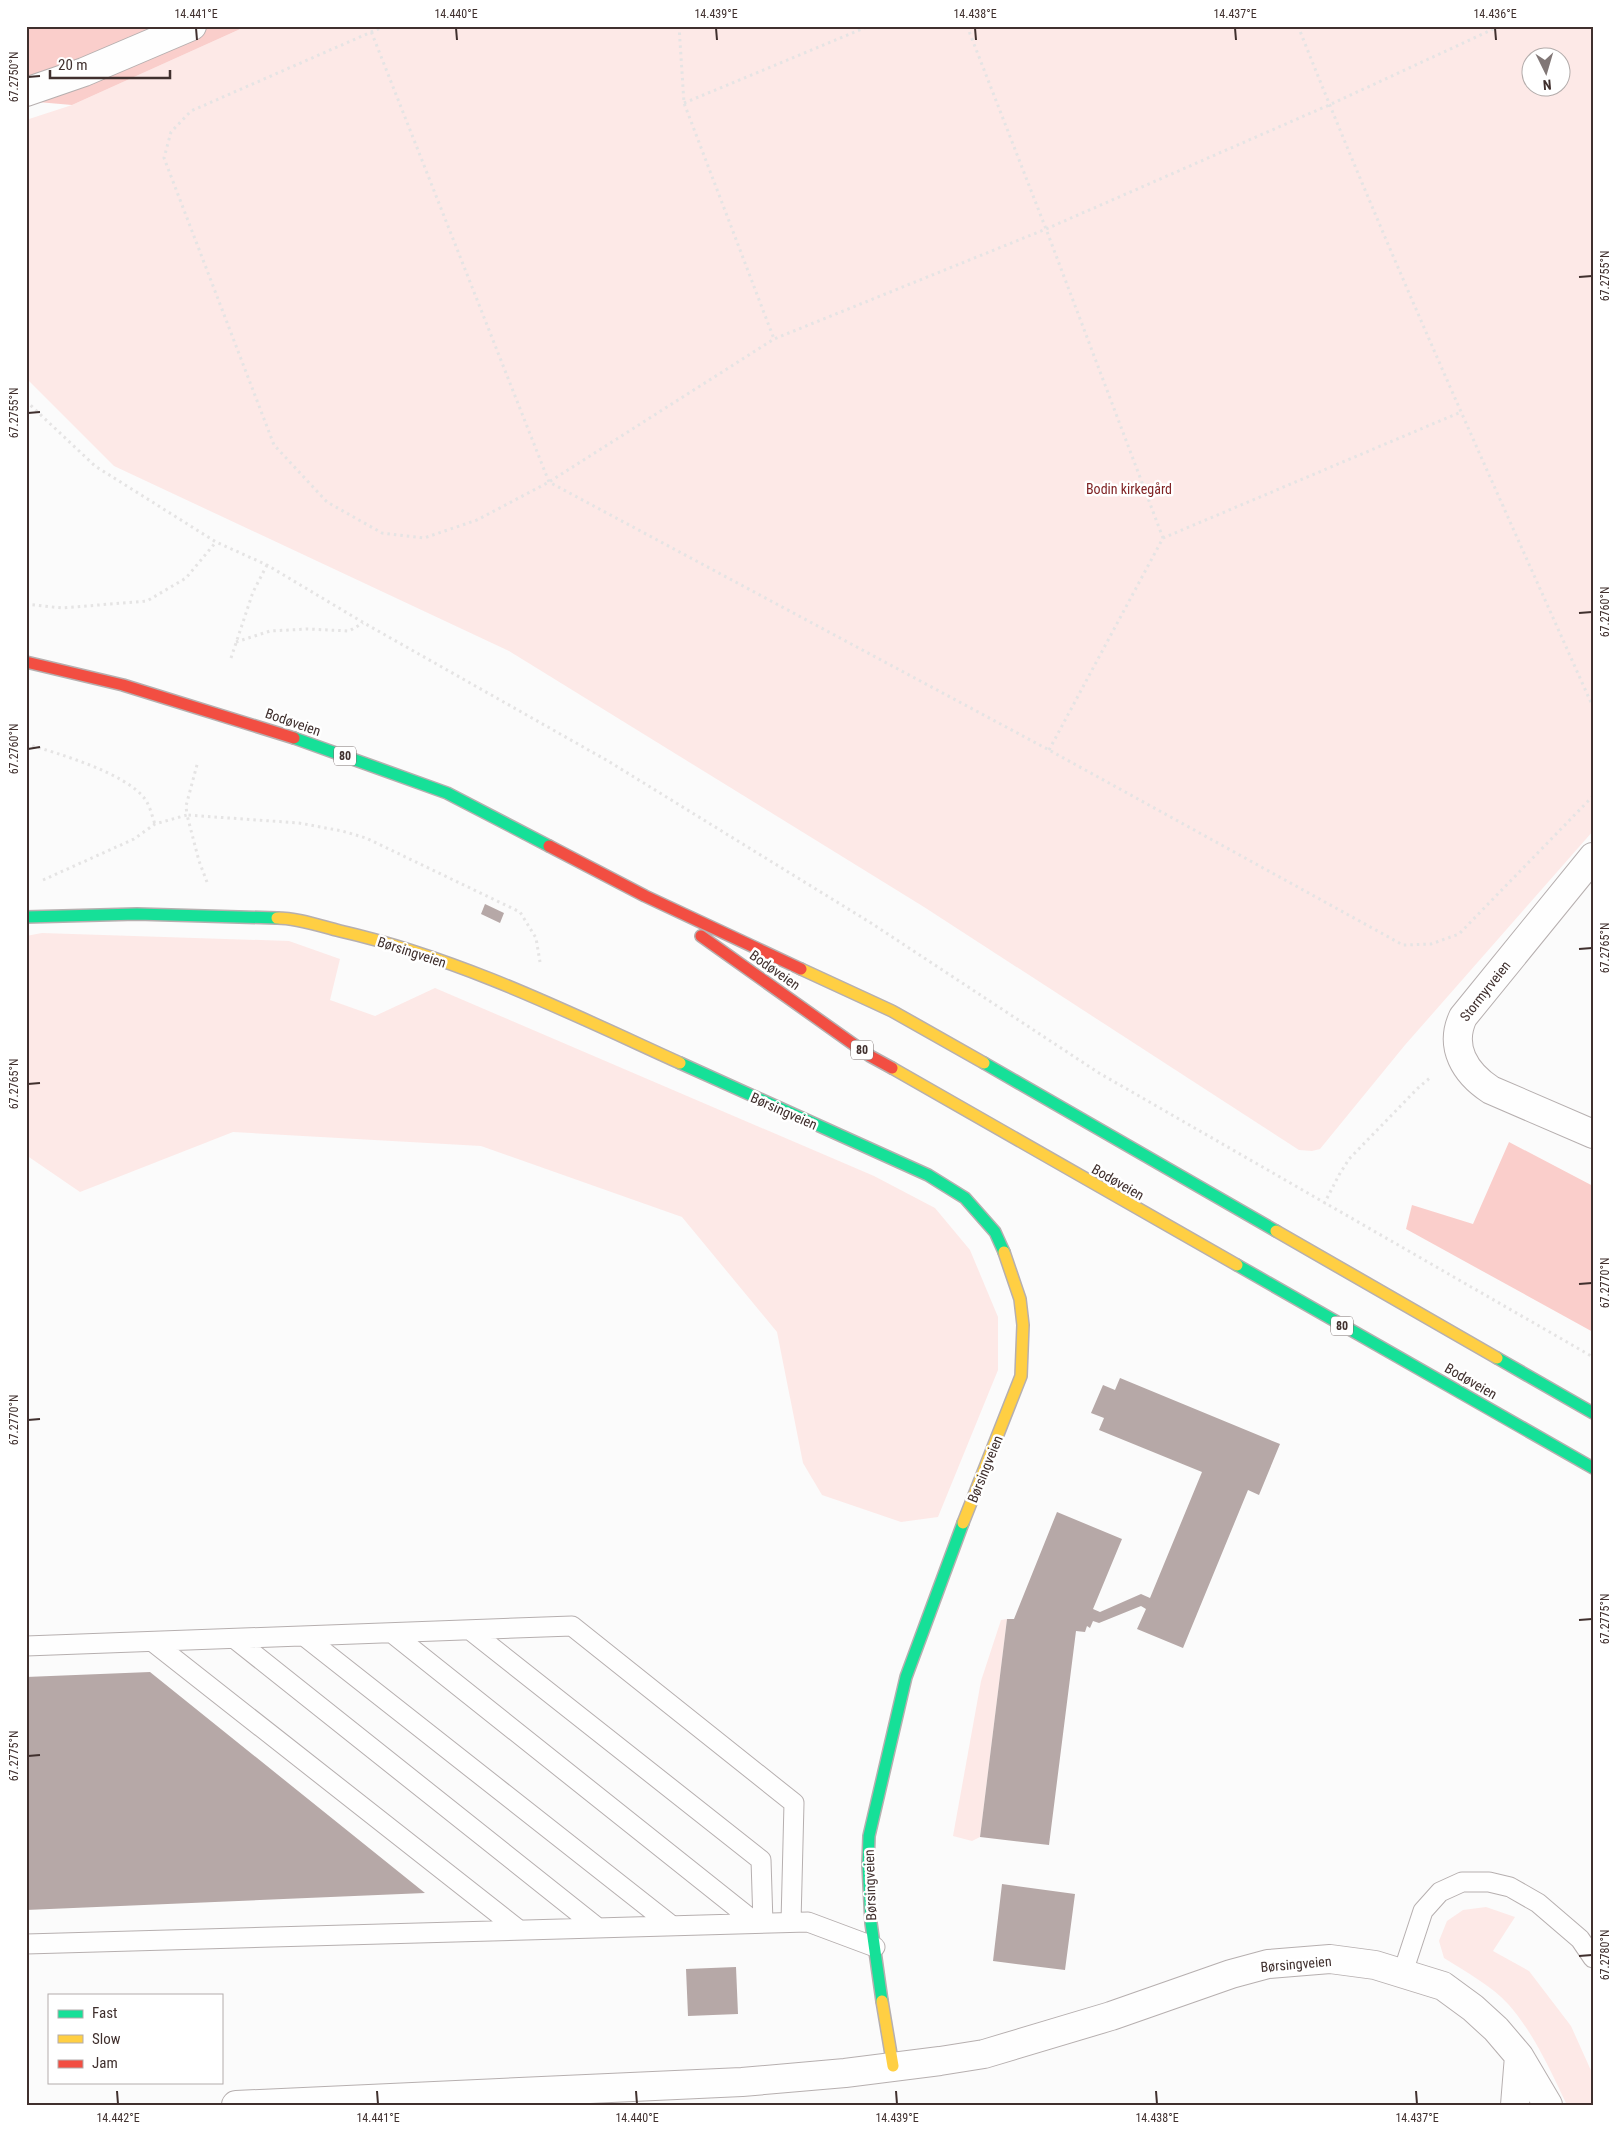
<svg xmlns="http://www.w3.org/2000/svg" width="1619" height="2131" font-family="'Roboto Condensed',sans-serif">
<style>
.green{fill:#fde9e7;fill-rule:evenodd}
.forest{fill:#facecb}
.building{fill:#b6a8a7}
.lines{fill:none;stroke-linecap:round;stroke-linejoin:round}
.lane-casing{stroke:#b6afaf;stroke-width:21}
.street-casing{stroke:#b6afaf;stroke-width:30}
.fast-casing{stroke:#b6afaf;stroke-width:14}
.slow-casing{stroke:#b6afaf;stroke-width:14}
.jam-casing{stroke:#b6afaf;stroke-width:14}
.path{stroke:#e5e4e4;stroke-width:3;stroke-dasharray:2.5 4;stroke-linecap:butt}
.lane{stroke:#fefefe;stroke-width:19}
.street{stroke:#fefefe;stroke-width:28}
.fast{stroke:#16e098;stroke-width:11}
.slow{stroke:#ffcf43;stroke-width:11}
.jam{stroke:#f24e42;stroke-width:11}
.ticks{fill:none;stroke:#40302e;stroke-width:2}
.labels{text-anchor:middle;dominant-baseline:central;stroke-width:5;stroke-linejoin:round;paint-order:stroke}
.shield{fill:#fff;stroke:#796e6d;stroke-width:1}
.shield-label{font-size:12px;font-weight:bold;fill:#40302e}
.park-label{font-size:14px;fill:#7f2324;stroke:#fff}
.street-label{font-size:14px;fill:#40302e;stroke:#fff}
.neatline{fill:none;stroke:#40302e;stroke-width:2}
.ticks-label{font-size:12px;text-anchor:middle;fill:#40302e}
</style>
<rect width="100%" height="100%" fill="#fbfbfb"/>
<path class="green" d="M247,26H1593V831L1405,1045L1320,1149L1312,1151L1299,1150L924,907L509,651L114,466L26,378V120L72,105ZM1532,58H1562V88H1532Z
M42,933L289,941L340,959L330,1000L375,1016L435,988L874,1176L935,1208L970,1250L998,1317V1370L938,1517L901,1522L822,1495L803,1463L777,1332L682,1217L481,1146L233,1132L80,1192L26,1155V936Z
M1007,1619L980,1837L972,1841L953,1836L981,1681L1001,1620Z
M1486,1907L1515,1917L1493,1951L1529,1971L1571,2026L1593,2075V2105H1567C1550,2070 1535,2035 1509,2005C1492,1986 1466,1972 1444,1958L1439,1941L1447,1921L1463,1910Z"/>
<path class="forest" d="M26,26H247L72,105L26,101Z
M1509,1142L1593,1186V1332L1406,1229L1412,1205L1473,1224Z"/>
<path class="building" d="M485,904L504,913L500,923L481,914Z
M1120,1378L1280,1444L1259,1495L1248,1490L1183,1648L1137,1629L1146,1609L1141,1606L1099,1623L1093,1621L1090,1628L1087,1626L1085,1632L1076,1631L1049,1845L980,1837L1007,1619H1014L1057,1512L1122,1539L1093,1609L1100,1612L1141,1594L1150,1598L1202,1472L1099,1430L1104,1418L1091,1413L1103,1385L1115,1390Z
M150,1672L425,1893L26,1910V1677Z
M1002,1884L1075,1894L1065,1970L993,1961Z
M736,1967L738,2014L688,2016L686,1969Z"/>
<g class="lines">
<defs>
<path id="lane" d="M470,1630L761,1860L763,1923
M392,1633L756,1923
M304,1636L671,1925
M235,1639L598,1928
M153,1642L519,1930
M26,1646L572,1626L794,1803L791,1922
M26,1944L808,1922L875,1947
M1403,1972L1423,1911L1440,1892L1462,1882H1489L1510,1887L1538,1903L1580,1939L1593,1958"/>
<path id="street" d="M26,92L84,72L192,26
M1593,857L1463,1017C1449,1047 1465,1073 1491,1090L1593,1134
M236,2105L742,2082L845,2073L940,2061L984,2054L1111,2016L1231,1974L1268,1964L1330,1959L1375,1965L1443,1986L1473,2008L1496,2029L1519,2056L1548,2105
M1515,2105L1519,2056"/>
<path id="fast" d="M294,738L447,793L549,846
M26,917L137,914L277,918
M680,1063L928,1175L965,1198L995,1232L1004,1252
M984,1063L1276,1231
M1237,1265L1593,1468
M1497,1358L1593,1413
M882,2001L871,1923L868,1865L869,1836L906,1677L963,1523"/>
<path id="slow" d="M277,918C298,918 320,926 340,931C459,958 570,1013 680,1063
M801,969L892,1011L984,1063
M892,1068L1237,1265
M1276,1231L1497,1358
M963,1523L1021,1376L1023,1325L1020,1299L1004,1252
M882,2001L893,2066"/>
<path id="jam" d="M26,662L123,685L294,738
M549,846L645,896L801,969
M701,936L870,1056L892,1068"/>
</defs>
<use href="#lane" class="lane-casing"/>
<use href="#street" class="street-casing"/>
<use href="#fast" class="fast-casing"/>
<use href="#slow" class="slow-casing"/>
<use href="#jam" class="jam-casing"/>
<path class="path" d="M369,26L549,482L1049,750L1403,945L1431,944L1459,934L1593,796
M385,26L191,111L171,132L164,158L274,445L327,502L382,533L424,538L477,520L549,482L774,339L1046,229L1329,105L1500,26
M679,26L684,103L774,339
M967,26L1046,229L1163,538
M1298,26C1389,256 1492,481 1593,707
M684,103L869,26
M26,401L95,466L216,542L267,565L364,623L608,761L871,923L1099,1073L1593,1357
M26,604L62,608L147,601L186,578L216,542
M236,642L270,631L308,629L349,631L363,623
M231,658L253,592L267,565
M26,744C57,753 126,773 145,799C150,806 152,816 155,824
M1049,750L1163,538L1461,412
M43,880L134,839L155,824L187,815L186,806L198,761
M207,882L199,861L187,815L299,823L342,831L366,838L520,912L536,938L540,962
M1324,1204L1339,1175L1349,1159L1418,1088L1431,1077"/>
<use href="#lane" class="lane"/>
<use href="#street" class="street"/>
<use href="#fast" class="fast"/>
<use href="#slow" class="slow"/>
<use href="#jam" class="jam"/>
</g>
<path class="ticks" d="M196,28L197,40M456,28L457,40M716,28L717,40M975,28L976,40M1235,28L1236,40M1495,28L1496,40M28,77L40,76M1579,277L1592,276M28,413L40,412M1579,613L1592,612M28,749L40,747M1579,949L1592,948M28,1084L40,1083M1579,1284L1592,1283M28,1420L40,1419M1579,1620L1592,1619M28,1756L40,1755M1579,1956L1592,1955M117,2091L118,2104M377,2091L378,2104M636,2091L637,2104M896,2091L897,2104M1156,2091L1157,2104M1416,2091L1417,2104"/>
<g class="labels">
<g class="shield">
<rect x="334" y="746.5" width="22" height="19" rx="4"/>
<rect x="851" y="1040.5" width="22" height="19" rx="4"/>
<rect x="1331" y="1316.5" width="22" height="19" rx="4"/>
</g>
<g class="shield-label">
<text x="345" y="756">80</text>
<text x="862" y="1050">80</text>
<text x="1342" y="1326">80</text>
</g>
<g class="park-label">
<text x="1129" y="489">Bodin kirkegård</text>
</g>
<g class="street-label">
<text transform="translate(293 722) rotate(19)">Bodøveien</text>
<text transform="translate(412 952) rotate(18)">Børsingveien</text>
<text transform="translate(775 970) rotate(35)">Bodøveien</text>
<text transform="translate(1485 991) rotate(-52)">Stormyrveien</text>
<text transform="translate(784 1111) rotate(24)">Børsingveien</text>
<text transform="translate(1118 1182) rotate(30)">Bodøveien</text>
<text transform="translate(1471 1381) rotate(30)">Bodøveien</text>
<text transform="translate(985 1469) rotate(-68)">Børsingveien</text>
<text transform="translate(870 1885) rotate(-92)">Børsingveien</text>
<text transform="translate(1296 1964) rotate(-5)">Børsingveien</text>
</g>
</g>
<rect width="1619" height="2131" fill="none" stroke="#ffffff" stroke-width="55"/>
<rect x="48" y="1994" width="175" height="90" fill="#ffffff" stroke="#b3acab"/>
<rect x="58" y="2010" width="25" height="8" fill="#16e098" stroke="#b3acab"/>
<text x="92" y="2018" font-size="15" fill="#40302e">Fast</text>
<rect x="58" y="2035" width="25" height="8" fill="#ffcf43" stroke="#b3acab"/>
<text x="92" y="2044" font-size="15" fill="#40302e">Slow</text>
<rect x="58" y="2060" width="25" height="8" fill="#f24e42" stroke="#b3acab"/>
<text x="92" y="2068" font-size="15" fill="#40302e">Jam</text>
<g transform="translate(1546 72) rotate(175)"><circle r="24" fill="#ffffff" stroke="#b3acab"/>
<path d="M0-4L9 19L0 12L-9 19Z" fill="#817776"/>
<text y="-8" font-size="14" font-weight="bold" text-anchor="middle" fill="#40302e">N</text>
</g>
<path d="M50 70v8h120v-8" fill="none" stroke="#40302e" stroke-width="2.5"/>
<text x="58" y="70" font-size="15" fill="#40302e" stroke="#ffffff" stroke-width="4" paint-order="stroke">20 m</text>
<rect x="28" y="28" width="1564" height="2076" class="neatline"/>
<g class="ticks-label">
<text x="196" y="18">14.441°E</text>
<text x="456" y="18">14.440°E</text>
<text x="716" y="18">14.439°E</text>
<text x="975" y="18">14.438°E</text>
<text x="1235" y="18">14.437°E</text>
<text x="1495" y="18">14.436°E</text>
<text transform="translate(14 77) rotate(-90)" y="4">67.2750°N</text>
<text transform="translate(1605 276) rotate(-90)" y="4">67.2755°N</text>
<text transform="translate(14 413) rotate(-90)" y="4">67.2755°N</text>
<text transform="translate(1605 612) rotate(-90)" y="4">67.2760°N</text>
<text transform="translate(14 749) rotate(-90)" y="4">67.2760°N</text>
<text transform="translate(1605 948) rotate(-90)" y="4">67.2765°N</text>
<text transform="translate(14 1084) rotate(-90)" y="4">67.2765°N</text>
<text transform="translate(1605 1283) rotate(-90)" y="4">67.2770°N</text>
<text transform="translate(14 1420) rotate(-90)" y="4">67.2770°N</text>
<text transform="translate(1605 1619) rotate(-90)" y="4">67.2775°N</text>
<text transform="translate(14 1756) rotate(-90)" y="4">67.2775°N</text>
<text transform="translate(1605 1955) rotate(-90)" y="4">67.2780°N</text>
<text x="118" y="2122">14.442°E</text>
<text x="378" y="2122">14.441°E</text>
<text x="637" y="2122">14.440°E</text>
<text x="897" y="2122">14.439°E</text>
<text x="1157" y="2122">14.438°E</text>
<text x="1417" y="2122">14.437°E</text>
</g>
</svg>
